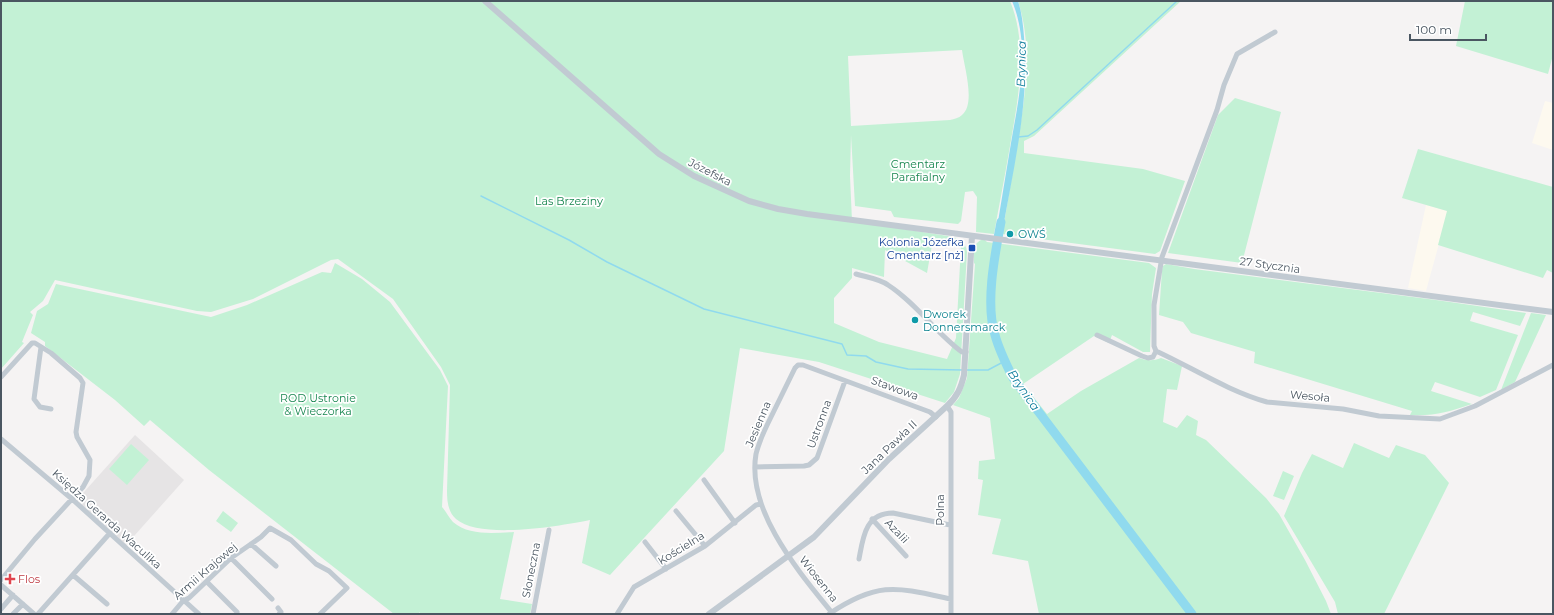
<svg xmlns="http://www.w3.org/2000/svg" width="1554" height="615" font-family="Montserrat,sans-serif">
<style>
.commercial{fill:#fdf9ef}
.education{fill:#e6e4e5}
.green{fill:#c3f1d5;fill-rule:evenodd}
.water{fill:#90daee}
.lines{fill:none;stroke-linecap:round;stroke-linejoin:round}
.stream{stroke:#90daee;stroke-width:1.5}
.river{stroke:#90daee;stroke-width:9}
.minor{stroke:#c1cad2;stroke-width:5}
.tertiary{stroke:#c1cad2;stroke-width:6}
.culture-dot{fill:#0f9aa8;stroke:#fff;stroke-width:1.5}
.transit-dot{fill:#1a4fb4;stroke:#fff;stroke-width:1.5}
.health-dot{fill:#e0444e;stroke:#fff;stroke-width:1.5}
.labels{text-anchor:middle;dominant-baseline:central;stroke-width:3.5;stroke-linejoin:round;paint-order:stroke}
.park-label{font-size:11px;fill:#17864f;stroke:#fff}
.street-label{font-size:11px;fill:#4a5661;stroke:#fff}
.culture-label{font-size:11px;fill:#0d838f;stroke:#fff;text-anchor:start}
.transit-label{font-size:11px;fill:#164399;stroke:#fff;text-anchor:end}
.health-label{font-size:11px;fill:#be3a42;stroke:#fff;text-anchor:start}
.water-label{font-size:12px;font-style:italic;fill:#0c7c9b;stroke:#fff}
</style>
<rect width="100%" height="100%" fill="#f5f3f3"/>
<path class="commercial" d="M1545,101L1553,103V150L1532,143Z
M1426,205L1448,211L1426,291L1408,288Z"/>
<path class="education" d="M135,435L184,480L126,545L76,501Z"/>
<path class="green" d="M1,1H1010C1029,47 1018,99 1010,146C1005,176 999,205 994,234L976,232L977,197L973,191L965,192L961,221L958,224L894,217L891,211L855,206L851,135L850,176L852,221L948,236C958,238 966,241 967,252L960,374L954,392L945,403L819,362L740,348L724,451L610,575L582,563L590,520C560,526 480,540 456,519C448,512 447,501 447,491L450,385L441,367L393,299L338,259L331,260L253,299L211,312L197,311L55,280L43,301L30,312L33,315L22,342L24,343L1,369ZM962,50C964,66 976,104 962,115C959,118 954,119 950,120L851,126L848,56ZM933,239L961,246L956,338L947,359L879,342L834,323V298L852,278V268L884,277L885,250L927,273Z
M1018,1H1181L1034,136L1024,141V153L1143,169L1185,181L1160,251L1155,254L1002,234C1007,207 1011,180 1016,153C1024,103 1034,50 1018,1Z
M1465,1H1553V55L1548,74L1456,46Z
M1235,98L1281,112L1242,263L1168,253L1218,115Z
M1418,149L1553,187V273L1547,270L1543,278L1438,245L1447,211L1402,198Z
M981,240H985L987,242L1149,263L1156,268L1152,294L1150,352H1143L1112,335L1109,343L1094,336L1023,384L1047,414L1081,391L1139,358C1148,361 1153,361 1161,358L1182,366L1177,390L1167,389L1163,422L1177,428L1187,415L1198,421L1196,435L1206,440L1266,498L1279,514L1305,560L1326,601L1331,614H1039L1028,561L992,554L1001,519L978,515L983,480L978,479L979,461L995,459L990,418L953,405L959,398L967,378L975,264L974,263C974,255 972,244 981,240Z
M335,263L362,279L390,302L440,370L448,386L442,507C446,511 449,518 453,522C469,536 494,533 514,532L500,599L532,604L530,614H421L419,612V614H394L209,470L150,420L144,426L115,400L45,346V342L31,333L37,311L48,304L56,284L211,317L247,305L322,272L331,273Z
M1166,264L1194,269L1436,300L1526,313L1520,326L1473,312L1470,321L1518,335L1496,390L1480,397L1435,382L1431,391L1472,404C1448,412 1436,416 1410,415L1412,411L1254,363L1255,352L1191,333L1183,322L1159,315L1162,270L1163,266Z
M1531,313L1546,315L1515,382L1501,390Z
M1354,443L1389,458L1396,445L1425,455L1449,483L1384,614H1338L1335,602L1284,516L1302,473L1312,454L1343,468Z
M131,444L149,460L127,485L109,469Z
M1283,471L1294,476L1284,500L1273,496Z
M223,511L238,523L231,532L216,521Z"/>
<path class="water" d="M1012,1H1018C1022,13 1023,25 1024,37C1030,103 1013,169 1002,234H996C1001,203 1006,173 1011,143C1019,97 1031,46 1012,1Z"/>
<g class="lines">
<path class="stream" d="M1018,137L1028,136L1037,130L1177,1
M481,196L569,240L607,262L704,309L842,344L847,355L866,356L876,362L908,369L963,370
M967,370H988L1005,361"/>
<path class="river" d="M1001,222C995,254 985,303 995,335C999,350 1006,364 1013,378L1192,614"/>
<path class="minor" d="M1275,32L1237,54L1224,85L1217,110L1162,257L1154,305V346L1156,351C1193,368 1228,391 1267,402L1343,409L1379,416L1440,419L1475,406L1553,365
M856,274C866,277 880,279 888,285C916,303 935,332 962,352H966
M1097,335L1142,356L1148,358L1153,357L1156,351
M41,347L34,399L40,407L51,409
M1,377L32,343H35L51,353L80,378L83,383L76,432L77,437L90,460L89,476L83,487L35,539L1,580
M947,406L951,412V614
M1,439L72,499L199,614
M755,467L804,466L809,465L817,458L845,381
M704,480L735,523
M676,511L705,546
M872,519L906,556
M645,542L666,569
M251,544L276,566
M231,558L272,599
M859,559C863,538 865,513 893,513L950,525
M73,575L107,604
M207,582L237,612
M1,585L34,614
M278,608L281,612L279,614
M1,609L13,595
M13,614L23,604
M38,614L110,533
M172,614L183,601L189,598L231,558L261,537L270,528L291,540L316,564L329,571L347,588L320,614
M533,614L549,530
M617,614L634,587L705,546L756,505L761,504
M829,614C878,581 896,587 951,599
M833,614C800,573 746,511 756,454C759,441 765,429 771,417C779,401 787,384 795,368L798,365H803L930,412L936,417"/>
<path class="tertiary" d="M485,1L659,154L694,176L749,201L778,209L807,214L1553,312
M709,614L814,537L889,459L947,406C957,397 961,388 964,375L972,236"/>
</g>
<g class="culture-dot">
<circle cx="1010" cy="234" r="4"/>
<circle cx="915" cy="320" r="4"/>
</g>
<rect class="transit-dot" x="968" y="244" width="8" height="8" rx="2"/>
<path class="health-dot" d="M8 573h4v4h4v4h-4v4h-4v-4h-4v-4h4z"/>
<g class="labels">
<g class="park-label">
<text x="918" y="164">Cmentarz<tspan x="918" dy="13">Parafialny</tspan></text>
<text x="569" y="201">Las Brzeziny</text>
<text x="318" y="398">ROD Ustronie<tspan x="318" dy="13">&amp; Wieczorka</tspan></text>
</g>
<g class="street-label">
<text transform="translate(710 172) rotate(27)">Józefska</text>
<text transform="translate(1270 265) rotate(8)">27 Stycznia</text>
<text transform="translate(895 388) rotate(20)">Stawowa</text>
<text transform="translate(1310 396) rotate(5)">Wesoła</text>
<text transform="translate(758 424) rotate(-67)">Jesienna</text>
<text transform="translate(819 424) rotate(-70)">Ustronna</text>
<text transform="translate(889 447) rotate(-44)">Jana Pawła II</text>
<text transform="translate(940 510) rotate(-90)">Polna</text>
<text transform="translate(107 519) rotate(42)">Księdza Gerarda Waculika</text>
<text transform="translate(897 531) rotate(47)">Azalii</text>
<text transform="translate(681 548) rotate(-32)">Kościelna</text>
<text transform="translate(531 570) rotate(-79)">Słoneczna</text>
<text transform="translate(205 571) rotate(-41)">Armii Krajowej</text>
<text transform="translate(819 579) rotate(52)">Wiosenna</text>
</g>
<g class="culture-label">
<text x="1018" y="234">OWŚ</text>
<text x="923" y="314">Dworek<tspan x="923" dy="13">Donnersmarck</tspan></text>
</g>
<g class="transit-label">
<text x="964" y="242">Kolonia Józefka<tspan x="964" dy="13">Cmentarz [nż]</tspan></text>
</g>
<g class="health-label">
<text x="18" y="579">Flos</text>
</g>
<g class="water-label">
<text transform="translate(1021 64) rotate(-89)">Brynica</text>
<text transform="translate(1024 390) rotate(56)">Brynica</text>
</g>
</g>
<rect width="1554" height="615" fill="none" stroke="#4a5661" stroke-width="4"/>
<path d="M1410 34v6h76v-6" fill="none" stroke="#4a5661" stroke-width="2"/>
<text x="1416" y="34" font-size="12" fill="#4a5661" stroke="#ffffff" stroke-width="3" paint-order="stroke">100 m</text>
</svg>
